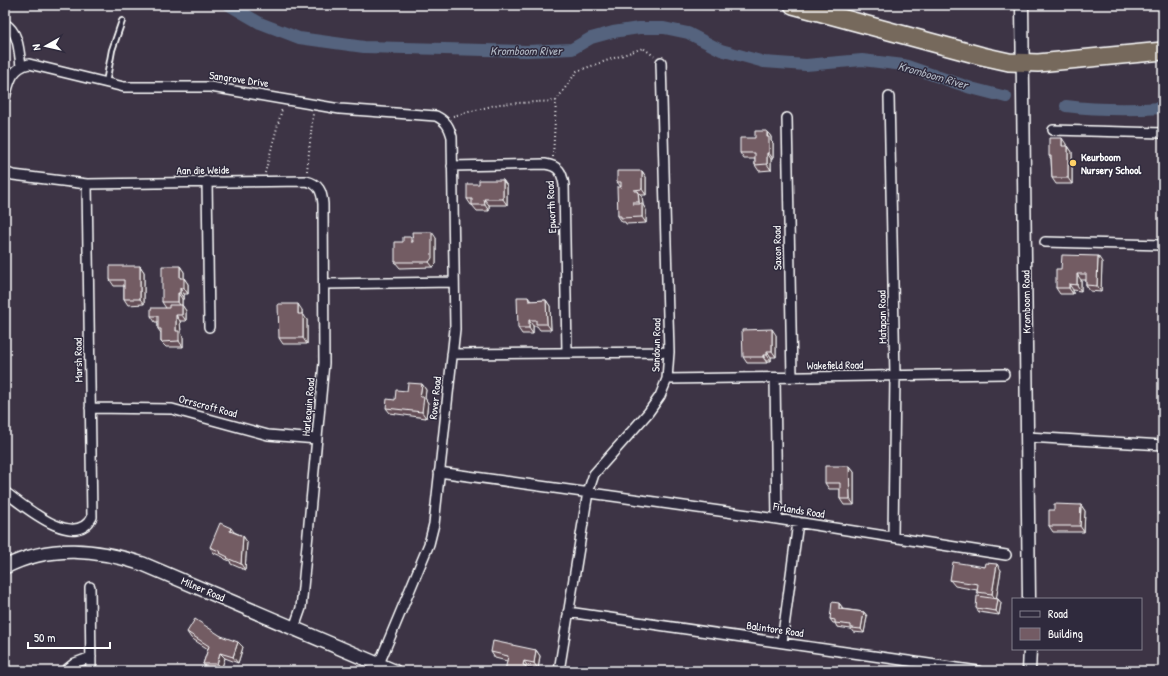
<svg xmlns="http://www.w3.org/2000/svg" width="1168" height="676" font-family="'Patrick Hand',sans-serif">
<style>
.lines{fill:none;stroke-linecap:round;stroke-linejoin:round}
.canal{stroke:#54637e;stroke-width:12}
.service-casing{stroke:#fff;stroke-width:8}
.minor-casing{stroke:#fff;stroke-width:12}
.tertiary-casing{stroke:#fff;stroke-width:15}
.secondary-casing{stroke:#fff;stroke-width:16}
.motorway-casing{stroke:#fff;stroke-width:20}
.path{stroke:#fff;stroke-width:2;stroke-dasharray:1 3;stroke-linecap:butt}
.service{stroke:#2f2a3d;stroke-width:4.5}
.minor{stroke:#2f2a3d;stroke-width:9}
.tertiary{stroke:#2f2a3d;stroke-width:12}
.secondary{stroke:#2f2a3d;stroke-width:13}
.motorway{stroke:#76695c;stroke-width:17}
.wall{fill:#634e56;stroke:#fff}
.shaded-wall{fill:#504046;stroke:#fff}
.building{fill:#735b64;stroke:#fff}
.poi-dot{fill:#ffd166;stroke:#2f2a3d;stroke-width:1.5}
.labels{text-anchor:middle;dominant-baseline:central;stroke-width:3;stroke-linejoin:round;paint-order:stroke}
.street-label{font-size:11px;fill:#fff;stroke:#2f2a3d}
.poi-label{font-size:11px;font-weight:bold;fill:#fff;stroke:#2f2a3d;text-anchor:start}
.water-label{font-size:12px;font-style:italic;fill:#b2b9c5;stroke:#2f2a3d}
</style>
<rect width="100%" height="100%" fill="#3d3445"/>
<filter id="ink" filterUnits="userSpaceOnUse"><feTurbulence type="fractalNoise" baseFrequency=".025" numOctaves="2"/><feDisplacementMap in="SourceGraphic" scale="8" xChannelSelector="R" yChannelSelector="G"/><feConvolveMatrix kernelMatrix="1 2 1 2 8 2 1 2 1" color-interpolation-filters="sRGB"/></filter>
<g filter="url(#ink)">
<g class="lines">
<path class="canal" d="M229,5L260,23L299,38L364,47L527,51L572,49L591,38L613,32L639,28H664L688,33L721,50L764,62L806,65L862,60L904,65L971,88L1006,97
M1066,106C1098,110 1130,110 1163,108"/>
<defs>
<path id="service" d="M106,83L112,50L122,21"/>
<path id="minor" d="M5,24C19,32 19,52 21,66
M889,97L895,376L893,537
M5,98C9,83 11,68 29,64L124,87H211L340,109L436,116C446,121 449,126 452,137L455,329L434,524L429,544L376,671
M787,118L792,377
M1053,130L1163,133
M452,166L545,164C559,166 562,172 564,185L567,352
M5,172L13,175L87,184L306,181C319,184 322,191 323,204L324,363L302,598L301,608L294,628
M207,181L209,327
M1045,242L1163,245
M325,284L454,282
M452,354L669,352
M775,378L777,519
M667,379L1004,374
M90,408L172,409L268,435L317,439
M1027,437L1163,445
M439,472L777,519L1006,555
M5,492C23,505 75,551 92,517L87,184
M90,587L91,671
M568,612L978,671
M782,642L798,522
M65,671L75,663L91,657
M559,671L588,492L594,474L648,413L660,396L667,379L669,352L661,62"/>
<path id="tertiary" d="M1022,5L1029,599
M1029,671L1030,649"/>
<path id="secondary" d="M5,567C50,544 97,549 143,564L394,671"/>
<path id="motorway" d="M793,5L982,56L1009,62L1038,63L1163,51"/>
</defs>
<use href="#service" class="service-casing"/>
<use href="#minor" class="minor-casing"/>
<use href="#tertiary" class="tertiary-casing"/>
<use href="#secondary" class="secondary-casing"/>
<use href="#motorway" class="motorway-casing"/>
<path class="path" d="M453,116L499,104L556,101
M553,157L556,101L577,71L643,48L654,56
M307,171L313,114
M265,173L282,109"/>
<use href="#service" class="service"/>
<use href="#minor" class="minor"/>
<use href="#tertiary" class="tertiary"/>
<use href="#secondary" class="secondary"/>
<use href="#motorway" class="motorway"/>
</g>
<path class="wall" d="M767,131L771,137V141L773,143V159H771V170L759,171L755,165V159H744L740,153L755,138Z
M1066,144V146H1068L1072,152V184H1056L1052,178L1051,159L1049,156Z
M642,171L646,177V195H641L642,197L643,205L646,210V223L626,224L625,222H622L618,216L621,187L617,182Z
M503,180L507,186V205H489V211H477L472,205H471L467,199L479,184Z
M436,238V264L433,267L400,268L395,262L403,242L413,240Z
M1102,262L1101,292L1090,291L1086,285V280H1081V291L1073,290V294H1060L1056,288L1061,269Z
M140,266L144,272V304L128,305L124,299V286H114L110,280Z
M180,266L184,272V278L188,284V294H184V299H182V305L186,311V321H180L181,333L183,337V347H166L161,342V333L158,329V322H155L151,316L166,308L162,302Z
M528,297L531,301L546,300L550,306L551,330H540L537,326H533V334H522L518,328Z
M302,310V314H303L307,320V344H283L279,338Z
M776,335V357H771V361H767V363H747L743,357Z
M422,384L426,390L425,398L428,403L426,418L390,413L386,408L395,400L407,391Z
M849,466L854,472V505H844L840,499V489H829L825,483Z
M1081,505L1085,511L1084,532H1053L1049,526L1054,510Z
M231,528L234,532L243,536L247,542L245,570L231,564L230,561L225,559L223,557L214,553L210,547Z
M985,567L1001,570L996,599H998L1001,603L999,615L979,612L976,608L980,596L977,592V590L955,586L950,580Z
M839,603L842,607V609L864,612L867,616L864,633L853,632L851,629L837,627L835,623H833L830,619Z
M187,632L221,636L243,647L238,663L225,658L221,670L207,669L203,664L208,649L191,638Z
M536,650L540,656L538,669L528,667V668L507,661L495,658L491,652Z"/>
<path class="shaded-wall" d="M767,131L771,137V141L773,143V159L769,153Z
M1062,138L1066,144V152L1062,146Z
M1068,146L1072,152V184L1068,178Z
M767,153L771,159V170L767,164Z
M642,171L646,177V195L642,189Z
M503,180L507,186V205L503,199Z
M638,191L642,197L643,205L646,210V223L642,217V207L639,202Z
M484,199L489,205V211L485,205Z
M432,232L436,238V264L433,267L429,262Z
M1098,256L1102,262L1101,292L1097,286Z
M140,266L144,272V304L140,299Z
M180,266L184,272V280V278L188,284V294L184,288L180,278Z
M1077,274L1081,280V291L1077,285Z
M1069,284L1073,290V294L1069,288Z
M180,288L184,294V299L180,293Z
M178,293L182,299V305L186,311V321L182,315V308L178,302Z
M546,300L550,306L551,330L547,324Z
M298,304L302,310V320L298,314Z
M303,314L307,320V344L303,338Z
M176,315L180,321L181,333L183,337V347L179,341L176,331Z
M529,320L533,326V334L529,328Z
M772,329L776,335V357L772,351Z
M767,351L771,357V361L767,355Z
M763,355L767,361V363L763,357Z
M422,384L426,390L425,398L428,403L426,418L422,412L420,397Z
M849,466L854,472V505L850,499Z
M1081,505L1085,511L1084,532L1080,526Z
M243,536L247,542L245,570L241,564Z
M997,564L1001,570L996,600L992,594Z
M998,599L1001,603L999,615L996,611Z
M839,603L842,607L841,613L839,609Z
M864,612L867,616L864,633L861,629Z
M238,642L243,647L238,663L233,657Z
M536,650L540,656L538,669L534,663Z
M220,653L225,658L221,670L217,664Z
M524,661L528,667V668L530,671H525L523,665Z"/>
<path class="building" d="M755,131H767V137H769V153H767V164L755,165V153H740V138H755Z
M1049,138H1062V146H1068V178H1052L1051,156H1049Z
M617,171H642V189L634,190V191H638L639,202H633V204H642V217L621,218V216H618L617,187H621V182H617Z
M479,180H503V199H484L485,205H472V199H467V184H479Z
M412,232H432V258L429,262H395V242H403V237H411V242H413Z
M1062,255L1098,256L1097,286L1086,285V274H1077V285L1069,284V288H1056V269H1061Z
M110,266H140V299H124V280H110Z
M162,266H180V278H184V288H180V293H178V302H162Z
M517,297H528L529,301L546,300L547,324H536V320H529V328H518Z
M278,304H298V314H303V338H279Z
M169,305H182V315H176V331H179V341L161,342V329H158V316H151V308H169Z
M772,329V351H767V355H763V357H743L742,330Z
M408,383L422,384L420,397H424L422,412L386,408L387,399L395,400L396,390L407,391Z
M825,466H849L850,499H840V483H825Z
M1054,504L1081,505L1080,526H1049V510H1054Z
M220,523L231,528L230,531L243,536L241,564L227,558L228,557L220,553L221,552L210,547Z
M953,562L985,567L986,563L997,564L992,594L977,592L978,584L950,580Z
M977,596L998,599L996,611L976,608Z
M832,602L839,603V609L864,612L861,629L851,628V625L835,623V620L830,619Z
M195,619L221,636L238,642L233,657L220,653L217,664H203L209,646L187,632Z
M493,641L536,650L534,663L524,661L523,665L526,666L525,671H505L508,656L491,652Z"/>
</g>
<circle class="poi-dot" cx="1073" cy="163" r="4"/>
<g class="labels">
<g class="street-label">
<text transform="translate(239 79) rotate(8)">Sangrove Drive</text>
<text transform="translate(203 170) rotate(-1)">Aan die Weide</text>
<text transform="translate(551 207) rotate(-93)">Epworth Road</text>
<text transform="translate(777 248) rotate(-91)">Saxon Road</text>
<text transform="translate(1026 302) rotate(-91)">Kromboom Road</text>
<text transform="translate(882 317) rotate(-91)">Matapan Road</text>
<text transform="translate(656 345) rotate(-89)">Sandown Road</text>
<text transform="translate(78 360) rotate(-91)">Marsh Road</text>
<text transform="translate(835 365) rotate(-1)">Wakefield Road</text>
<text transform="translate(435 398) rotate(-84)">Rover Road</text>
<text transform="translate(208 406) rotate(15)">Orrscroft Road</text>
<text transform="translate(308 407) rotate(-85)">Harlequin Road</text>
<text transform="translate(799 510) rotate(9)">Firlands Road</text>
<text transform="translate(203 589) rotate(23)">Milner Road</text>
<text transform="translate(775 629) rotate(8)">Balintore Road</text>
</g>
<g class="poi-label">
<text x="1081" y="157">Keurboom<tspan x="1081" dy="13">Nursery School</tspan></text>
</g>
<g class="water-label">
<text x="526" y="50">Kromboom River</text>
<text transform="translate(933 75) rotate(16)">Kromboom River</text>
</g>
</g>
<rect width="1168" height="676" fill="none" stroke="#2f2a3d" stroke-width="20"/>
<rect x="10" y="10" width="1148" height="656" fill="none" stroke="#fff" stroke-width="1.5" filter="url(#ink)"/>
<rect x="1012" y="598" width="130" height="52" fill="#2f2a3d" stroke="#827f8b"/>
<rect x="1020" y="611" width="20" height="6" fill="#2f2a3d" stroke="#827f8b"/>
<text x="1048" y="618" font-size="12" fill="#ffffff">Road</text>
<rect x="1020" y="628" width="20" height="12" fill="#735b64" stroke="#827f8b"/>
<text x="1048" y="638" font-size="12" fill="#ffffff">Building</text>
<g transform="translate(46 46) rotate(262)" stroke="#2f2a3d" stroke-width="3" paint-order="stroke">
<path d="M0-3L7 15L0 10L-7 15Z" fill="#ffffff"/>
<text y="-6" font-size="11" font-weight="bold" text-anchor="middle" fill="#ffffff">N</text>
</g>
<path d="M28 642v6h82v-6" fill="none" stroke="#ffffff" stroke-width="2"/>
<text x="34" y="642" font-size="12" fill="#ffffff" stroke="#2f2a3d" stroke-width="3" paint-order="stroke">50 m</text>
</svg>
